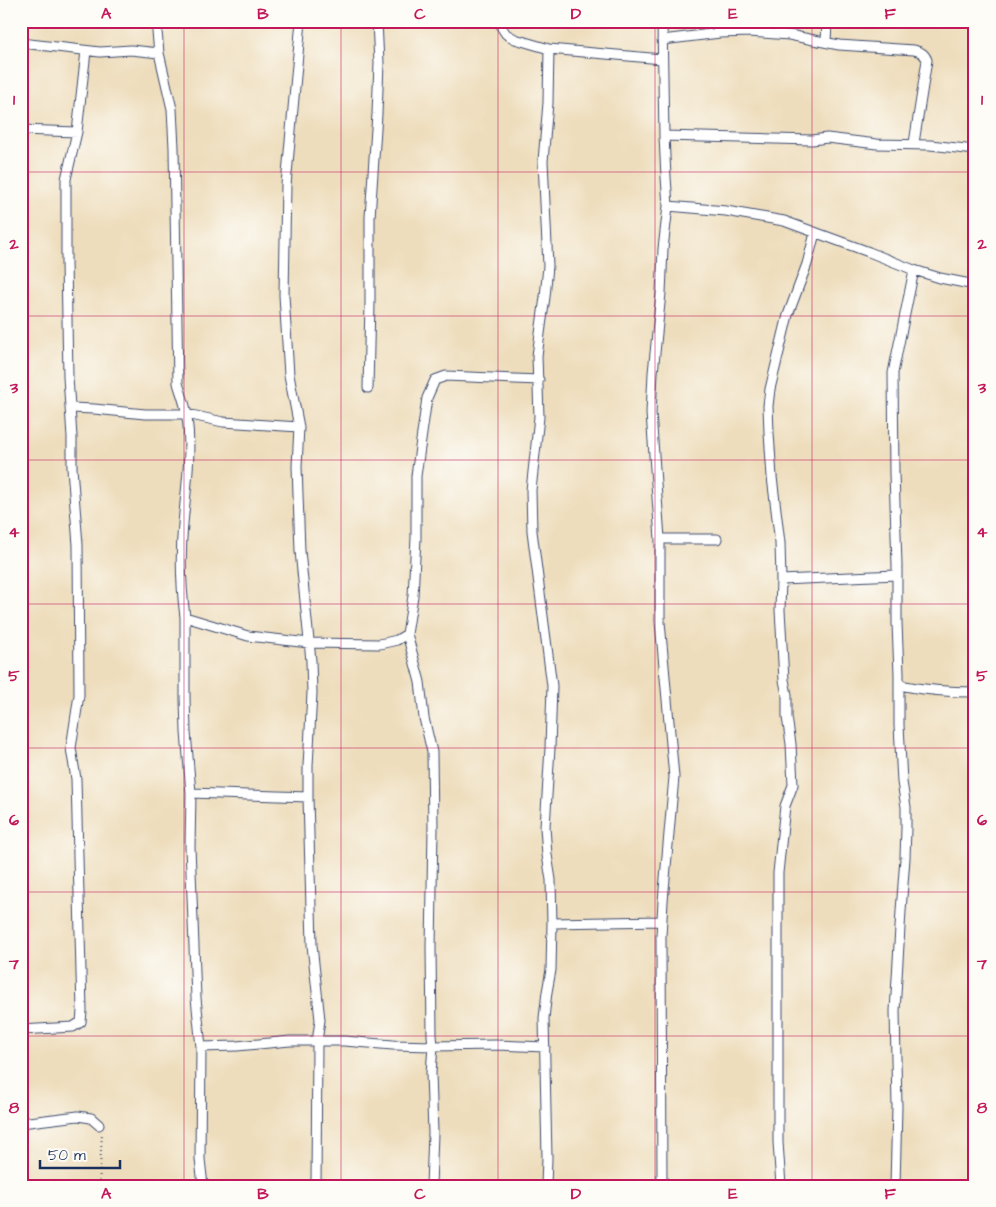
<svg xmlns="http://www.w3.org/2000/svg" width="996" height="1207" font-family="'Architects Daughter',sans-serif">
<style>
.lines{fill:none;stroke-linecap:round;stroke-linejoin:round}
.street-casing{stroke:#3b496c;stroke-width:11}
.path{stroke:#3b496c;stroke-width:2;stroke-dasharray:1 4;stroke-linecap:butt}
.street{stroke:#fff;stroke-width:9}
.grid{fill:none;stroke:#c2185b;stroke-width:1;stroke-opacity:0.55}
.neatline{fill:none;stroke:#c2185b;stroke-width:2}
.grid-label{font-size:16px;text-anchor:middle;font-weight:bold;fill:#c2185b}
</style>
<rect width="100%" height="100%" fill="#fdfcf7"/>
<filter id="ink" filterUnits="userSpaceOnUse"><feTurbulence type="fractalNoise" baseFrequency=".02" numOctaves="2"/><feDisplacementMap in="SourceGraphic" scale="10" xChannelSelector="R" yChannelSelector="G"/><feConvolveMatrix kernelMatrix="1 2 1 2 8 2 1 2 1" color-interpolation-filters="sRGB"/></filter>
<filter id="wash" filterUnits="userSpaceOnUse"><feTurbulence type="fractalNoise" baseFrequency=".0096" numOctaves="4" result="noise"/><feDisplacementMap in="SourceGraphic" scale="20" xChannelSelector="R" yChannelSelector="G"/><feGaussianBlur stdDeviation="1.12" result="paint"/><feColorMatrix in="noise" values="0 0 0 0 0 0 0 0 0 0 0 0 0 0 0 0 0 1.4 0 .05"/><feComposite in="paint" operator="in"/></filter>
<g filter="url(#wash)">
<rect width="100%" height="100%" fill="#eeddbc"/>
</g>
<g filter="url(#ink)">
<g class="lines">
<defs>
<path id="street" d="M156,21L159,53L172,109L174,148L178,383C181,394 186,405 187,417C192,453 186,488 183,524C180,555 181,586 185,617V698L186,732L191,793L190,847L194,946L196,998L201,1047L200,1159L203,1186
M301,21L286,185L284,295L289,375L299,427L297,466L300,551L311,661L312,693L308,766V797L312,945L320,1020L317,1042L316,1186
M500,21L502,28L506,34L515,39L549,49L662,59
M662,40L720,33L749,32L789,35L839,45L914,50C921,52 924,53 927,60L914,143
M826,42L827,21
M21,43L100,52L131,50L159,53
M21,130L77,132
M664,136L812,140L827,138L877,144L930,145L975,150
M668,206L726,211L784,221L869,252L914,270L940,278L975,285
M368,388L370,303V217L377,114L379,63L377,21
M71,408L94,409L145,414H187L223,422L299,427
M660,539H717
M781,580L897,575
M185,617L248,636L309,643L380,644L397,640L407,634
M899,685C924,690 949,692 975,692
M191,793L308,797
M552,923L662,921
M21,1030L73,1027L81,1022L82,1011L76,779L71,748L79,695L78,545L72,468V437L68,377L66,261V179L77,132L86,51
M201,1047L237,1046L290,1041H344L393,1045L433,1046L496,1045L545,1047
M21,1123L78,1116L91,1118L99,1125
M431,1186L433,1133L431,1073L433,1046L432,1035L431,948L433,828L432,752L424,718L420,682L407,634L413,596L416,538V476L427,398L435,380L446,376L539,380
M546,1186L547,1158L544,1018L547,992L551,970L552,923L551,880L547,855L545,827L550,748L552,686L532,531L531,490L539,417L537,356L545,297L548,266L543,161L548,103L549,49
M662,1186L661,936L663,901L674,777L660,622V539L651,413L653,373L661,293L663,249L668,206L666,177L664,136L662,21
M781,1186L778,1142V873L785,806L793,785L791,744L787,717V695L784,680L780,610L781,580L780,543L772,477L769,433L768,406L770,389L788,315L807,264L815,233
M895,1186L897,1107L895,1011L901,911L905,858L906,828V807L902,782L899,725V674L897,623V565L894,473L893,373L914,270"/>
</defs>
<use href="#street" class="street-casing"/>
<path class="path" d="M99,1186L102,1133"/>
<use href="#street" class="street"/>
</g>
</g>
<path class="grid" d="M184,21V1186M341,21V1186M498,21V1186M655,21V1186M812,21V1186M21,172H975M21,316H975M21,460H975M21,604H975M21,748H975M21,892H975M21,1036H975"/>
<rect width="996" height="1207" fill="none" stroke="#fdfcf7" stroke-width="55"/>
<path d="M40 1160v8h80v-8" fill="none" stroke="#1b2f5e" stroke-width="2.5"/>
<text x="48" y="1160" font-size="15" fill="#1b2f5e" stroke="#fdfcf7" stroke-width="4" paint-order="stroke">50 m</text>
<rect x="28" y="28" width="940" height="1152" class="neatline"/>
<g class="grid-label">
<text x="106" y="19">A</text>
<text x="263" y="19">B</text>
<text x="420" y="19">C</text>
<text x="576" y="19">D</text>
<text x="733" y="19">E</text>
<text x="890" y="19">F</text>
<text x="14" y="105">1</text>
<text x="982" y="105">1</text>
<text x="14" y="249">2</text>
<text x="982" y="249">2</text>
<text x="14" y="393">3</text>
<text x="982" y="393">3</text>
<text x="14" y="537">4</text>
<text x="982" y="537">4</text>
<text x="14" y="681">5</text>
<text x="982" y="681">5</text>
<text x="14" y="825">6</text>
<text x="982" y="825">6</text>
<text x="14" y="969">7</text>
<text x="982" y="969">7</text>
<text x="14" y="1113">8</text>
<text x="982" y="1113">8</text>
<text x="106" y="1199">A</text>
<text x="263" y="1199">B</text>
<text x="420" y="1199">C</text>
<text x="576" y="1199">D</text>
<text x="733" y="1199">E</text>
<text x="890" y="1199">F</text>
</g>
</svg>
